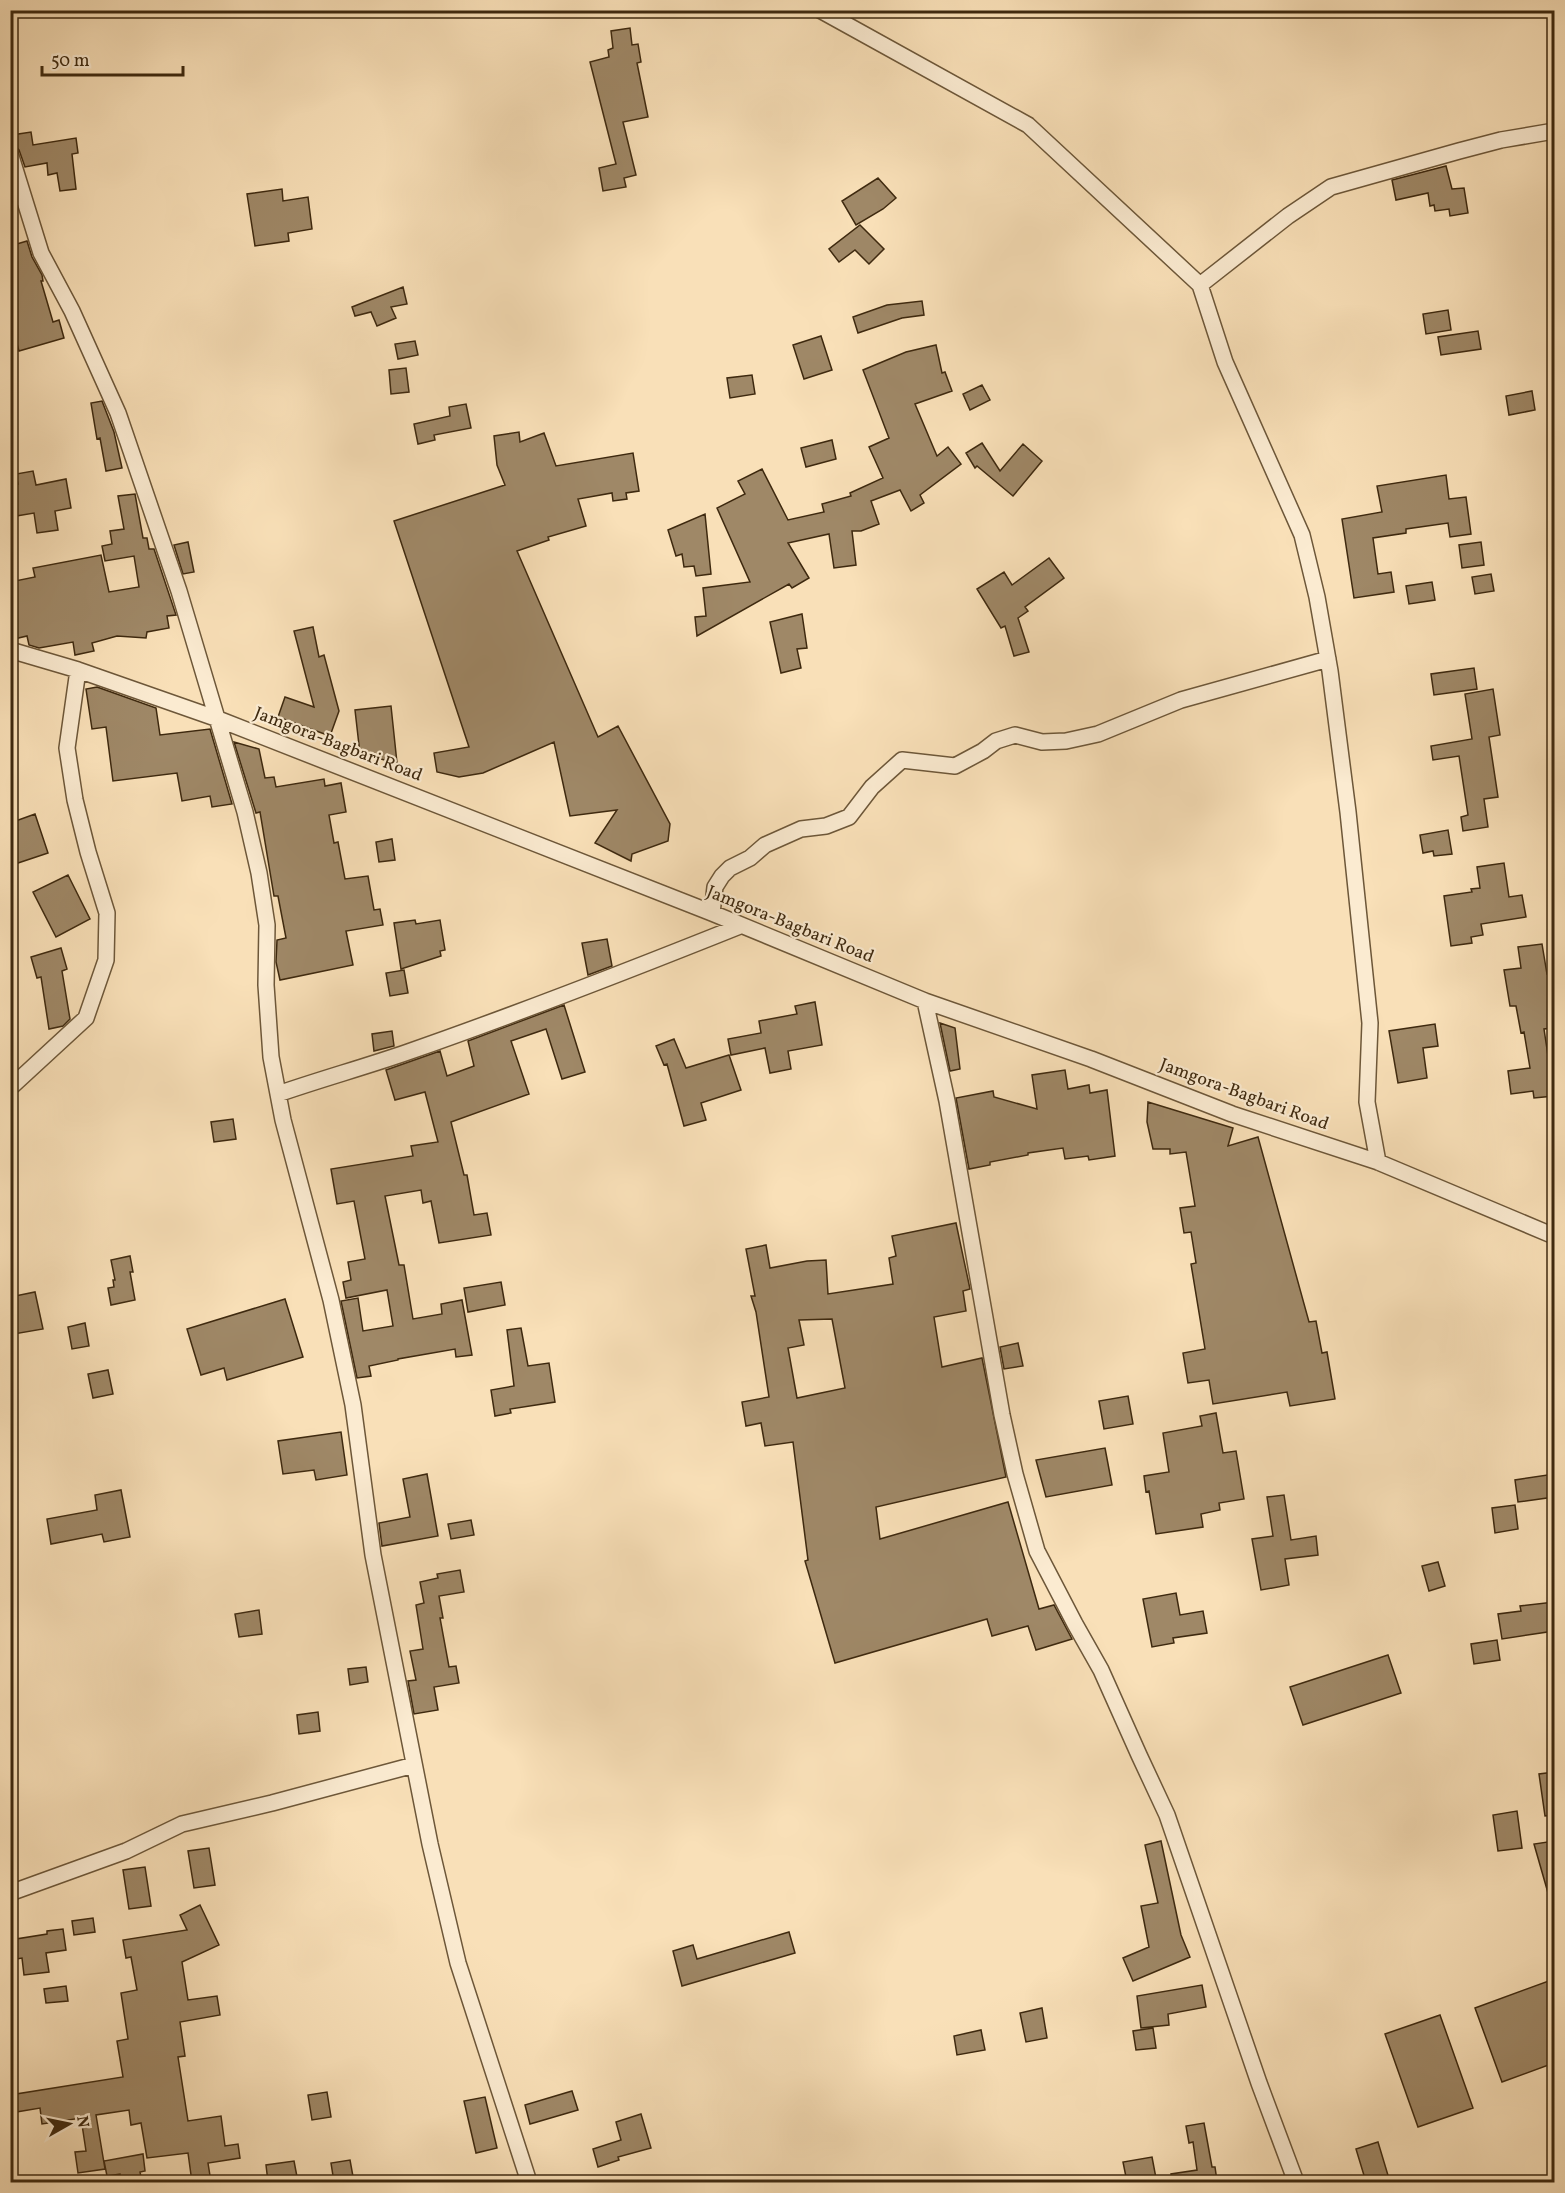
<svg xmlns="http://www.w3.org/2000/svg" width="1565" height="2193" font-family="Vollkorn,serif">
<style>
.building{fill:#9f8867;stroke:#3e290f;stroke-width:1.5;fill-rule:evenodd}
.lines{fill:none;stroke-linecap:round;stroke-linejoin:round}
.street-casing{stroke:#6d5739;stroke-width:18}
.street{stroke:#fbebd1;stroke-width:15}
.labels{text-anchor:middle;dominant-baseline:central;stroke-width:4.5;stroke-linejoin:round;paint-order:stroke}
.street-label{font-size:18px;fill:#3e290f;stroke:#fbebd1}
</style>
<rect width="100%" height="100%" fill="#f9e0b8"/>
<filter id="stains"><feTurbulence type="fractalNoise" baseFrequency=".00333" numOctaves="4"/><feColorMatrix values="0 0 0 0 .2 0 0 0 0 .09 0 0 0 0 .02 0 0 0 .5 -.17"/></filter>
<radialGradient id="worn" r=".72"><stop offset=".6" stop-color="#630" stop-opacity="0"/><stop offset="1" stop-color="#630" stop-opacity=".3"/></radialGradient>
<path class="building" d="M630,28L632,45L638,44L641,62L637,63L648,117L623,122L636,175L624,178L626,187L603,191L599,168L616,164L590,62L609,57L608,50L613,48L611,31Z
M31,132L33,145L76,138L78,153L72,154L76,189L60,191L57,173L48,175L47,163L25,167L19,150L13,144L12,135Z
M1446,166L1452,189L1464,188L1468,213L1450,216L1449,209L1435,211L1434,205L1430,206L1428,193L1396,200L1392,180Z
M878,178L896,198L883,209L856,225L842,201Z
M282,189L283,201L308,197L312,229L288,233L289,241L255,246L247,194Z
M860,225L884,249L869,264L855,250L839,262L829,249Z
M27,241L32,257L42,275L43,281H41L53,322L59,320L64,338L19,351L14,333L17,332L10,312V246Z
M403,287L407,304L391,307L396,318L377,326L371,312L355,316L352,307Z
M922,301L924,315L902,318L858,333L853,317L887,305Z
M1448,310L1451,330L1426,334L1423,314Z
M1478,331L1481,349L1441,355L1438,337Z
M821,336L832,370L804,379L793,345Z
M415,341L418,355L398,359L395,344Z
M936,345L942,373L945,372L952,391L915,404L937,456L948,447L961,464L920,495L924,503L911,511L900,490L871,501L879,524L861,531H852L856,565L834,568L829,534L788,543L809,578L792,588L789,584L697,636L695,617L706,616L703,588L750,582L717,508L745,494L738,481L762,469L788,520L824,512L822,504L851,496L850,493L883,478L869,447L889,438L863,370L906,352Z
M406,368L409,392L391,394L389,370Z
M752,375L755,394L730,398L727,378Z
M982,385L990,400L970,410L963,394Z
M1532,391L1535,410L1509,415L1506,396Z
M102,401L114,432L122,468L106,471L100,438L97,439L91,403Z
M466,404L471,428L434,435L435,440L418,444L414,424L450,416L449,407Z
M519,432L520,442L544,433L556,466L633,453L639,491L626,493L627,499L613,501L612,493L578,499L586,526L548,537L549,540L517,551L598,737L618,726L670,824L668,841L632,854L631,861L595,843L617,810L570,816L554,742L483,773L459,777L437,772L434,753L469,747L394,521L505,485L497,465L494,436Z
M832,440L836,459L806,467L801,448Z
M982,443L1000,471L1023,444L1042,461L1013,496L977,466L975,468L966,453Z
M33,471L36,485L66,479L71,508L55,511L58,530L37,533L34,513L10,517V485L18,484L16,474Z
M1446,475L1449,499L1466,497L1471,534L1450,537L1448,523L1406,529V533L1373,538L1378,574L1391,572L1394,592L1354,598L1342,519L1382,512L1377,486Z
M135,494L143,538H147L149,549H154L176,615L167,616L169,628L147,632L146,638L117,636L92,643L94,651L75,655L73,642L39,648L29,645L27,636L10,640V582L35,577L33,568L101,555L109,592L139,587L134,556L105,561L102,546L112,544L110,531L124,529L118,496Z
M705,514L711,574L696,576L694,566L684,567L682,554L676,556L668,530Z
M188,542L194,572L183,574L174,545Z
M1481,542L1484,565L1462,568L1459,545Z
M1049,558L1064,578L1025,607L1028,611L1018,618L1029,652L1014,656L1005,626L1001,628L977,589L1004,572L1012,585Z
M1491,574L1494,591L1475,594L1472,577Z
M1432,582L1435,600L1409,604L1406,586Z
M802,614L807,648L797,649L801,668L781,673L770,622Z
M313,627L319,657L324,655L339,711L330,736L278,717L285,697L314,707L294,631Z
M1474,668L1477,689L1434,695L1431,674Z
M97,687L156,708L160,735L210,729L232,804L212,807L210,796L182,801L177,773L113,781L106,727L92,729L86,689Z
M1493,689L1500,735L1489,737L1498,797L1484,799L1488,827L1463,831L1461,817L1468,815L1459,756L1433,760L1431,746L1472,739L1465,694Z
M391,706L397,763L360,754L355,710Z
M234,742L259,749L265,778L274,777L276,787L324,779L325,786L341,783L346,812L329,815L334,843L338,842L345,879L368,876L374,910L380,909L383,925L346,931L353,965L280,980L276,962L277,940L286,938L278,896H274L260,812L256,813Z
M35,814L48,853L15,864L10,852V823Z
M1448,830L1452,854L1434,856L1433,851L1423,853L1420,835Z
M392,839L395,860L379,862L376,842Z
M1504,863L1509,897L1522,895L1526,917L1481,924L1483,935L1471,937L1472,943L1451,946L1444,896L1472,892L1471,889L1480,888L1477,867Z
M68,875L90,919L56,937L33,892Z
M415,920L416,924L440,920L445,950L440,951L441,956L401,969L394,923Z
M607,939L612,966L588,975L582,943Z
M1542,944L1547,974H1550L1554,1005V1028L1544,1029L1554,1096L1534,1098L1533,1091L1511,1094L1508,1071L1530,1068L1524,1032L1521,1033L1516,1006H1510L1504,970L1521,968L1518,947Z
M61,948L67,969L62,971L70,1019L63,1026L49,1029L41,977L37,978L31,957Z
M404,970L408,993L390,996L386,973Z
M815,1002L822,1045L788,1051L791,1069L770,1073L765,1048L731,1055L728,1039L761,1033L759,1021L797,1014L795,1006Z
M564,1005L585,1072L562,1079L546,1029L511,1041L529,1094L451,1122L464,1175H467L474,1215L487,1213L491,1235L439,1243L431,1201L423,1203L421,1190L385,1196L399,1265H404L413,1319L442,1314L441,1304L462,1300L472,1355L456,1357L455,1349L398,1359V1360L369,1366L371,1376L357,1378L341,1301L358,1298L363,1331L393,1326L387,1290L346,1298L343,1282L351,1280L348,1262L365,1259L354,1201L337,1204L331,1169L413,1156L411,1146L438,1142L425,1092L395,1100L386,1070L440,1051L447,1076L474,1066L468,1041Z
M940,1023L955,1028L960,1069L950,1071Z
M1435,1024L1438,1046L1423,1048L1427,1078L1398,1083L1389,1031Z
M392,1031L394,1046L374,1051L372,1034Z
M674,1039L686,1068L729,1055L741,1090L701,1103L706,1120L684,1126L667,1064L664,1065L656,1046Z
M1065,1070L1068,1089L1089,1085L1090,1093L1107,1090L1115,1156L1089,1160L1088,1156L1065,1159L1063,1148L1028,1153V1155L990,1162V1165L969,1169L956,1098L993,1091L994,1097L1037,1109L1032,1075Z
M1148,1102L1233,1128L1228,1146L1258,1137L1309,1322L1316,1321L1322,1353L1327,1352L1335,1399L1290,1406L1287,1392L1213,1404L1209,1380L1188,1383L1183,1353L1205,1349L1191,1264L1196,1263L1191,1232L1184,1233L1180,1208L1195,1206L1186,1152L1170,1154V1149H1153L1147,1122Z
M233,1119L236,1139L214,1142L211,1122Z
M956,1223L970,1289L963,1291L966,1311L934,1317L942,1367L982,1358L1006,1477L876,1507L880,1539L1008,1502L1039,1609L1054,1605L1072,1639L1036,1650L1028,1626L992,1636L987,1619L835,1663L805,1561L808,1560L793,1442L765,1446L761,1423L746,1426L742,1402L769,1397L756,1312L751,1296H755L746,1249L766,1245L770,1268L807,1261L826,1260L828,1294L893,1284L889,1258L896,1256L892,1236ZM832,1319L845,1388L797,1398L788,1348L804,1345L799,1320Z
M130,1256L133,1272H130L135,1300L111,1305L108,1288L114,1287L113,1280H115L111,1260Z
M501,1282L505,1305L468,1312L464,1288Z
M35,1292L43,1329L14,1334L10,1312V1297Z
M285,1299L303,1357L227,1380L224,1368L201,1375L187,1329Z
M85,1323L89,1346L72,1349L68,1327Z
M521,1328L528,1366L549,1363L555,1402L510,1409L511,1413L495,1416L491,1390L514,1386L507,1330Z
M1018,1343L1023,1366L1004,1369L1000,1347Z
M108,1370L113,1394L93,1398L88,1374Z
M1128,1396L1133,1424L1104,1429L1099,1401Z
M1216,1413L1223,1453L1236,1451L1244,1499L1219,1503L1220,1510L1201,1514L1203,1527L1156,1534L1149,1491L1146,1492L1144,1476L1169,1472L1163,1433L1202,1426L1200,1416Z
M341,1432L347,1475L316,1480L314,1470L283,1474L278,1441Z
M1105,1448L1112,1485L1046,1497L1036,1460Z
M427,1474L438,1536L382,1546L379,1523L410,1517L403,1479Z
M1554,1474V1497L1518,1502L1515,1480Z
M121,1490L130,1537L104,1542L102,1534L51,1544L47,1519L97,1510L95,1495Z
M1284,1495L1291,1540L1316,1536L1318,1555L1285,1559L1289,1585L1261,1590L1252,1539L1273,1536L1267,1497Z
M1515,1505L1518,1529L1495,1533L1492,1508Z
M471,1520L474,1535L451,1539L448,1524Z
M1438,1562L1445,1586L1429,1591L1422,1566Z
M460,1570L464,1592L439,1596L443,1618H440L449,1667L456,1666L459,1683L434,1687L438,1710L414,1714L408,1681L416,1680L410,1651L423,1649L416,1605L424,1603L420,1582L438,1578L437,1574Z
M1176,1593L1180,1615L1203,1611L1207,1633L1173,1638L1174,1643L1152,1647L1143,1599Z
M1554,1602V1631L1502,1639L1498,1614L1521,1611L1520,1606Z
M259,1610L262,1634L239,1637L235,1614Z
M1497,1640L1500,1660L1474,1664L1471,1644Z
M1388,1655L1401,1693L1303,1725L1290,1687Z
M366,1667L368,1682L350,1685L348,1669Z
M318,1712L320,1731L299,1734L297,1715Z
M1554,1772V1815L1545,1816L1539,1774Z
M1517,1811L1522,1848L1498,1851L1493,1815Z
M1161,1841L1181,1935L1190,1957L1133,1981L1123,1958L1149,1947L1141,1906L1158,1903L1145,1845Z
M1554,1841V1900H1550L1534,1844Z
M209,1848L215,1885L194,1888L188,1851Z
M145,1867L151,1906L129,1909L123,1870Z
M200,1905L219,1945L182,1962L188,2000L217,1996L220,2015L180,2022L185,2056L178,2057L188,2121L221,2116L225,2146L238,2144L240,2158L208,2163L211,2182H192L188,2153L147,2158L141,2123L131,2125L129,2110L96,2115L105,2169L78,2173L75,2152L86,2151L81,2118L42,2124L40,2108L10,2113V2095L123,2077L117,2041L128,2039L121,1993L137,1990L131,1957L126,1958L123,1940L187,1930L180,1915Z
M93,1918L95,1932L74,1935L72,1921Z
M63,1929L66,1950L46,1953L49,1972L24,1975L22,1958L10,1960V1940L47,1934V1931Z
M789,1932L795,1953L682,1986L673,1951L693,1945L697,1959Z
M1554,1979V2063L1502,2082L1475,2008Z
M1202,1985L1206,2007L1168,2014L1169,2025L1141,2028L1137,1996Z
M66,1986L68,2001L46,2003L44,1989Z
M1042,2008L1047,2038L1026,2042L1020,2013Z
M1440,2015L1473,2108L1418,2127L1385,2034Z
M1153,2028L1156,2048L1136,2050L1133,2031Z
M981,2030L985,2050L957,2055L954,2036Z
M572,2091L578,2110L530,2124L525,2105Z
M327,2092L331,2117L312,2120L308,2095Z
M485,2097L497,2148L476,2153L464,2101Z
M641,2114L651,2148L618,2157L619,2160L598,2167L593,2149L621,2140L616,2122Z
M1204,2123L1212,2167H1215L1217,2181L1172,2182L1171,2174L1197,2170L1193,2142L1189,2143L1186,2126Z
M1378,2142L1390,2182H1366L1356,2149Z
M143,2154L145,2171L140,2172L142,2182H121L120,2174L107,2176L104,2161Z
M1152,2157L1156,2178L1127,2182L1123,2162Z
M350,2160L354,2182H334L331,2163Z
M294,2161L298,2182H268L266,2165Z"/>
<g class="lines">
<defs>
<path id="street" d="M820,10L1028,125L1200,285L1225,362L1302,535L1317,597L1330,671L1348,812L1370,1023L1367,1102L1378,1162
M10,153L41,253L72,311L118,413L179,591L245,812L259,873L267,925L266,985L271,1057L283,1120L331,1300L353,1405L373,1555L430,1844L458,1963L529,2182
M1200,285L1288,216L1331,187L1459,151L1501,140L1554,131
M10,650L78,670L218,719L712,913L925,1001L1091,1059L1232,1114L1378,1162L1554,1236
M712,913L715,887L722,876L730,868L750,858L765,845L801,829L826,826L849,817L872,787L902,760L955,766L983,751L996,741L1015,735L1042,742L1066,741L1098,734L1181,700L1328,659
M925,1001L947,1101L1002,1415L1015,1474L1037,1551L1075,1624L1101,1670L1139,1755L1167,1815L1259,2083L1296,2182
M10,1088L86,1018L106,960L107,913L88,852L75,800L67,748L78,670
M278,1094C321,1079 365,1067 408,1052C520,1013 630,970 740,926
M10,1893L126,1851L182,1824L272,1803L414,1765"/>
</defs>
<use href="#street" class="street-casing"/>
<use href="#street" class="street"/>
</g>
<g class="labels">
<g class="street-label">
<text transform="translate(338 745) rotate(21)">Jamgora-Bagbari Road</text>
<text transform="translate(790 925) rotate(22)">Jamgora-Bagbari Road</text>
<text transform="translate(1244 1095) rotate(20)">Jamgora-Bagbari Road</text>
</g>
</g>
<rect width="1565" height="2193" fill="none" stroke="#f9e0b8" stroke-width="36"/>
<rect x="12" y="12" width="1541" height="2169" fill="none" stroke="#3e290f" stroke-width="3"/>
<rect x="18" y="18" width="1529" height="2157" fill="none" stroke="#3e290f" stroke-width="1.5"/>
<g transform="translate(69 2124) rotate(81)" stroke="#fbebd1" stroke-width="4.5" paint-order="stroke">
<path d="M0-4.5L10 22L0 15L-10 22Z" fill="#3e290f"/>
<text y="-9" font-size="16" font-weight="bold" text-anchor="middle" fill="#3e290f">N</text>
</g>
<path d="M42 66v9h141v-9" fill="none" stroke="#3e290f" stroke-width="3"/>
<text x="51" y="66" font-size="18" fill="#3e290f" stroke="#fbebd1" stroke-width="4.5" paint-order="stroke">50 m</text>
<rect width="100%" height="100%" filter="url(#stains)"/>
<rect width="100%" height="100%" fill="url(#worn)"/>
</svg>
